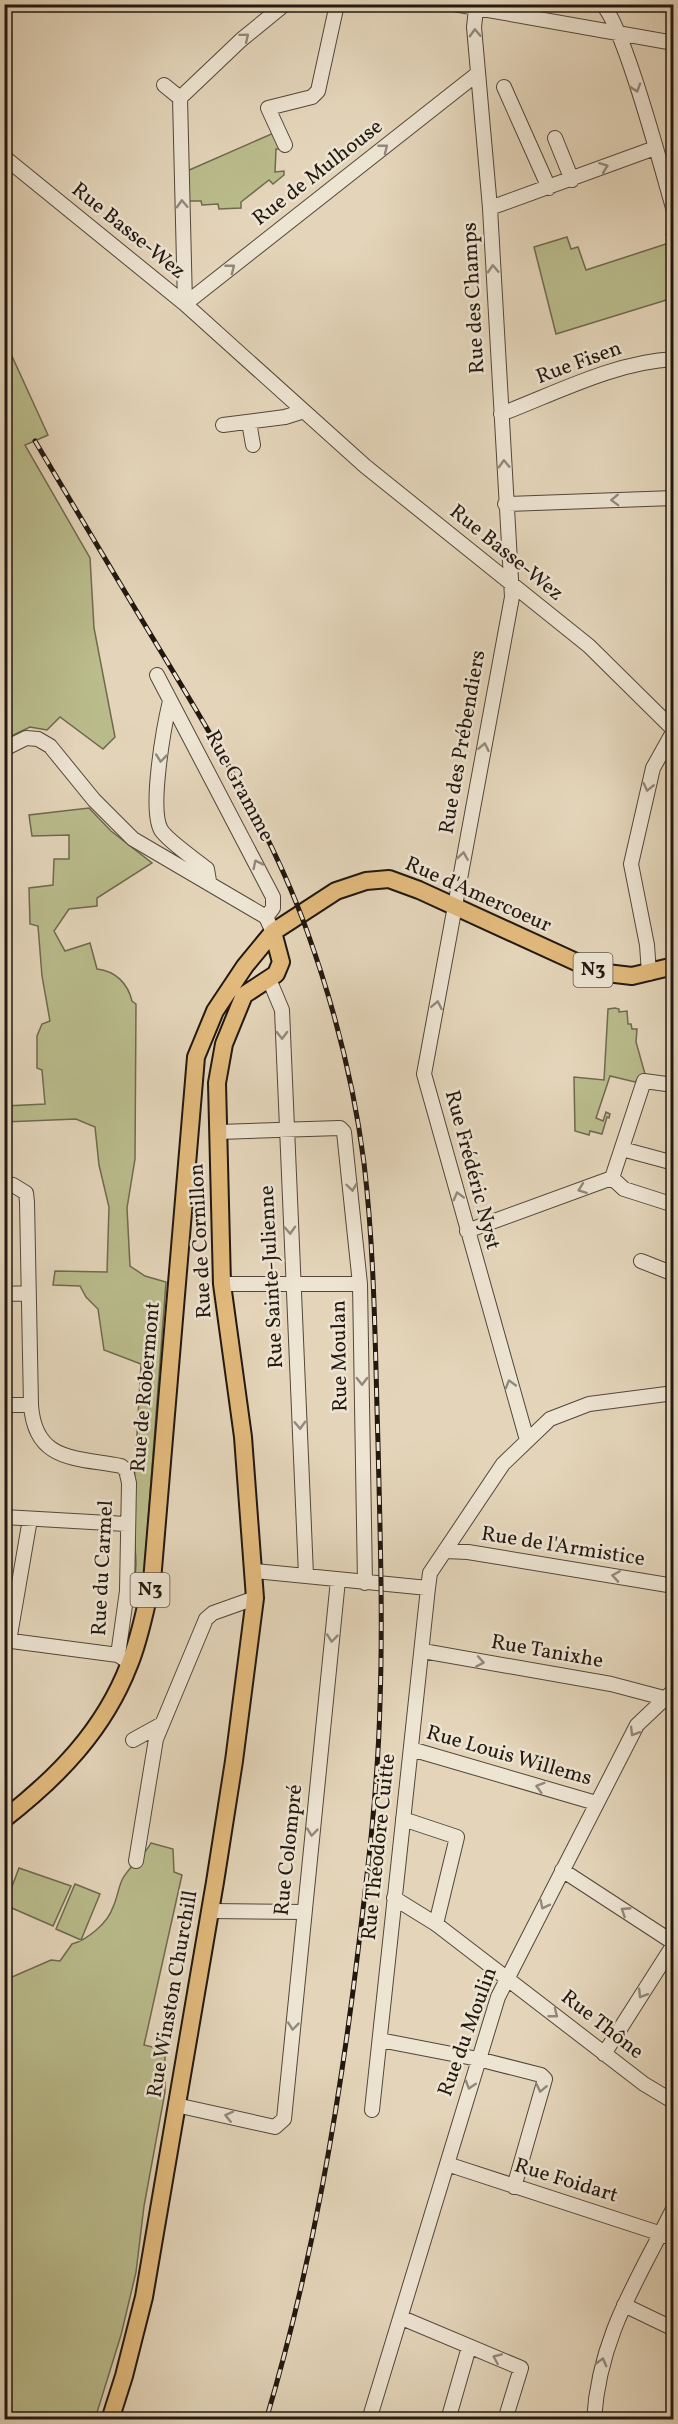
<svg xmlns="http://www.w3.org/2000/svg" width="678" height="2424" font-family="Vollkorn,serif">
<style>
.green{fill:#babc8c;stroke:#6e6a4e;stroke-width:1.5}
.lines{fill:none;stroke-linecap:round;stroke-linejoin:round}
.minor-casing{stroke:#52473a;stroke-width:16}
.major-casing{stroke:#221810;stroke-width:20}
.minor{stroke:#ede4d2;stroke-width:14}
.major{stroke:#e2ba7d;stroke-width:16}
.rail-casing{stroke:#221810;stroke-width:5}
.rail{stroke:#ede4d2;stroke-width:3;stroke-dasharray:9;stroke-linecap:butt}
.oneway{stroke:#92887b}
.labels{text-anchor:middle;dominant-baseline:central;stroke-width:5;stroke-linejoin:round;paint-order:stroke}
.shield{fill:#ede4d2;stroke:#5f554a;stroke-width:1.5}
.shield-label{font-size:20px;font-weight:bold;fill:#221810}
.street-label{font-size:21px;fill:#221810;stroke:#ede4d2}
</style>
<rect width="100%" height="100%" fill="#e4d5ba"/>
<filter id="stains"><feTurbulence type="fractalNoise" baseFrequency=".00333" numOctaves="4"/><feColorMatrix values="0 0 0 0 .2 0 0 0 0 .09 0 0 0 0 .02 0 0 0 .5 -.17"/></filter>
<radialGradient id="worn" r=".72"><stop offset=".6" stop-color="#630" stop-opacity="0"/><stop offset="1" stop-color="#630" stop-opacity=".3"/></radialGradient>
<path class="green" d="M276,132L280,149H276L275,172L284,171V175L273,184L269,180L241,202V208L219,209L218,204L202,205L201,201H189L187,171Z
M673,232V298L556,334L534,247L567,237L571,249L578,247L586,270L669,243L666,234Z
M11,354L48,435L25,445L90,558L94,628L115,737L103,749L60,717L47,730L30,727L5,739L4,357Z
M89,808L111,831L152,863L97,898V906L69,909L54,931L65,951L90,943L97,969C116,971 128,984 132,1001L136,1004L135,1159L127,1208L130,1266L145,1276L166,1282L143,1588L134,1592L136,1564L133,1503L141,1364L104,1350L98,1309L86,1297L80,1286L53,1285L55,1271L107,1272L109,1207L99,1165L95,1127L76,1119L5,1122V1106L45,1104L42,1070L37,1068V1036L42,1024L50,1021L42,976L38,926L30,924L29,888L53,885L54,859H69V835L32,836L29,815Z
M615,1008L619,1009V1012L627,1011L628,1024H631L632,1029H637L636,1042L645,1074L635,1082L610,1076L596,1118L603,1121L606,1112L610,1114L609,1118L607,1117L602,1134L590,1131L589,1135L575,1131L574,1077L604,1080L608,1009Z
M151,1843L173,1849L174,1872L182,1875L144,2045L165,2050V2092L144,2206L136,2272L121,2335L95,2419L5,2420V1980L51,1960L60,1961L72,1944C87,1940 108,1923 113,1907C117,1899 118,1889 122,1880C129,1866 143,1858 151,1843Z
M19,1868L71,1886L53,1926L5,1905Z
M75,1884L100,1894L81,1940L56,1929Z"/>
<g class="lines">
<defs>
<path id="minor" d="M454,4L674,43
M602,4C624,25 663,174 674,211
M476,9L474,27L490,208L512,597L424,1074L527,1440
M164,85L180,98
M504,87L549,188
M555,138L572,180
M285,145L268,108L312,97L318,91L337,4
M4,157L185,304L365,466L589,646L671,727L674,736
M490,208L655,148
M185,304L477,74
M185,304L180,98L241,40L285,4
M501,414C556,393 615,362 674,359
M249,422L253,445
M223,425L285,417L304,411
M505,504L674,498
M157,675L273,897V908L266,917
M170,701C164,726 149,809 161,830C169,842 195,859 207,869L209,881
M4,749L26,738L38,739L50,746L94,800L133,839L266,917L273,932
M649,973L647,945L631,864L653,768L672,734
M269,979L282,1010L306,1575
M219,1132L340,1128L344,1132L360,1284L365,1583
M622,1149L674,1163
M612,1178L644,1081L674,1085
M4,1184L13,1185L26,1193L27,1202L31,1405C35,1462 75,1457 121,1466L126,1470L129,1483L127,1591L118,1655L130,1663
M467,1231L612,1178L624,1189L674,1205
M641,1261L674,1274
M222,1284H360
M4,1294L28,1293
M4,1405H31
M4,1517L126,1524
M445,1551L468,1552L674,1586
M255,1571L428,1588L430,1573L503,1464L550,1419L589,1404L674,1393
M4,1640L118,1655
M9,1641L30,1519
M423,1651L611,1684L664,1698
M133,1740L162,1724
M411,1749L596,1803
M403,1819L457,1837L436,1924
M136,1861L156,1739L206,1619L213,1613L255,1598
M562,1870L674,1943
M394,1898L436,1924L644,2084L674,2102
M210,1911L304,1912
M380,2040L478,2059L541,2075L545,2079L514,2187
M604,2054L674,1944
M176,2105L275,2127L284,2119L338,1580
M372,2110L428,1588
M447,2164L674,2238
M624,2305L674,2329
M402,2318L521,2368L505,2420
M369,2420L498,1997L637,1725L674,1690
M448,2420L469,2347
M594,2420C599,2336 638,2280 674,2207"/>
<path id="major" d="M4,1819C58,1777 104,1730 129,1665C140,1639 145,1609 152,1581L196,1057L215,1011L245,966L273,932L336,891L366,881L389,879L419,890L598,972L632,976L674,966
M110,2420L124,2376L144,2297L215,1882L234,1761L255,1598L243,1437L222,1284L217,1083L224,1044L244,995L276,974L281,962L273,932"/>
</defs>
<use href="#minor" class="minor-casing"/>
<use href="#major" class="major-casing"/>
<use href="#minor" class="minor"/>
<use href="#major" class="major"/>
<defs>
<path id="rail" d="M35,441C81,518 127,596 174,673C224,756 274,839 307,931C334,1006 354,1084 364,1163C375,1256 375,1349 378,1443C380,1529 383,1616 380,1703C378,1786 368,1869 358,1951C339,2109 312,2266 266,2420"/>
</defs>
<use href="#rail" class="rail-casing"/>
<use href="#rail" class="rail"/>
</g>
<defs><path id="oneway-chevron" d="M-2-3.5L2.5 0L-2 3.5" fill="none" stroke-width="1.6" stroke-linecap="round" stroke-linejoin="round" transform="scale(1.5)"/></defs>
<g class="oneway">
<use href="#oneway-chevron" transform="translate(475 33) rotate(-92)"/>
<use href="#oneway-chevron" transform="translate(245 37) rotate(-40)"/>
<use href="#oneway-chevron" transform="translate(636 88) rotate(73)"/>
<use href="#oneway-chevron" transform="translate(384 148) rotate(-38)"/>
<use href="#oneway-chevron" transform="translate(604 167) rotate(-21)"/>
<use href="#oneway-chevron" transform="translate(182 204) rotate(-92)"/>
<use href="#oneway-chevron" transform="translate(231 268) rotate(-38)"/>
<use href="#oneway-chevron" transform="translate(493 269) rotate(-93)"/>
<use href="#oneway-chevron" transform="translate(504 464) rotate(-92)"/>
<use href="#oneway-chevron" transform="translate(615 500) rotate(178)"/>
<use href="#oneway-chevron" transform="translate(484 747) rotate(-79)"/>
<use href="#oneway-chevron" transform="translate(161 758) rotate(96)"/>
<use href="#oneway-chevron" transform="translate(648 787) rotate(103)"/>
<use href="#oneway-chevron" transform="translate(463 856) rotate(-81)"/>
<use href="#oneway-chevron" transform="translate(257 864) rotate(-116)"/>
<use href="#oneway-chevron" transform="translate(437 1005) rotate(-79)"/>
<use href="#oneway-chevron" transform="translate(282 1035) rotate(89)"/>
<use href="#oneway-chevron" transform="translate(352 1187) rotate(82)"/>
<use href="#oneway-chevron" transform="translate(582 1189) rotate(160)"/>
<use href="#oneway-chevron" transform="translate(458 1196) rotate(-105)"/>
<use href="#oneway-chevron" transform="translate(290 1230) rotate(87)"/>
<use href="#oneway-chevron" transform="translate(362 1381) rotate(89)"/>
<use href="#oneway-chevron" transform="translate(510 1384) rotate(-106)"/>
<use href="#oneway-chevron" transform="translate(300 1425) rotate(88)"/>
<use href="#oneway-chevron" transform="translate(616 1576) rotate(-171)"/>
<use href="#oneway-chevron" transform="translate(332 1638) rotate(96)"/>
<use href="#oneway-chevron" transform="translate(480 1662) rotate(10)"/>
<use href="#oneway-chevron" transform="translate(634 1732) rotate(121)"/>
<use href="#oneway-chevron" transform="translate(540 1787) rotate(-164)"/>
<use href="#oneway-chevron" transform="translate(312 1832) rotate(96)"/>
<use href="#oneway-chevron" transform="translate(544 1905) rotate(117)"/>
<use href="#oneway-chevron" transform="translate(625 1911) rotate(-147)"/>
<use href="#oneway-chevron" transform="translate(642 1994) rotate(122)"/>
<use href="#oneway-chevron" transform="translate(554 2014) rotate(38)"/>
<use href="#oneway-chevron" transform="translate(293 2026) rotate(96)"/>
<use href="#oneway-chevron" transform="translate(470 2085) rotate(107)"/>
<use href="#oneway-chevron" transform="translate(541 2088) rotate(102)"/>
<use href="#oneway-chevron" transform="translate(229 2116) rotate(-167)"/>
<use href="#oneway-chevron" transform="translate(497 2358) rotate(-157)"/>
<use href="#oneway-chevron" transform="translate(602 2362) rotate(-75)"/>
</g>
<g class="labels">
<g class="shield">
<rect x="573.5" y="953" width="39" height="34" rx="4.5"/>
<rect x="130.5" y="1573" width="39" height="34" rx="4.5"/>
</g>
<g class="shield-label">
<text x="593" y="970">N3</text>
<text x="150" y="1590">N3</text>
</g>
<g class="street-label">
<text transform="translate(318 173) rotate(-38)">Rue de Mulhouse</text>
<text transform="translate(128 231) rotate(39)">Rue Basse-Wez</text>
<text transform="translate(474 298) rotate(-93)">Rue des Champs</text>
<text transform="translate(579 363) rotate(-20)">Rue Fisen</text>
<text transform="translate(506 553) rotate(39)">Rue Basse-Wez</text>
<text transform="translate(463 742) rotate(-80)">Rue des Prébendiers</text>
<text transform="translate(239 786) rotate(62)">Rue Gramme</text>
<text transform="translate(478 895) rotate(24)">Rue d'Amercoeur</text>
<text transform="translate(472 1170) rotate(75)">Rue Frédéric Nyst</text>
<text transform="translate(201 1241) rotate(-93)">Rue de Cornillon</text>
<text transform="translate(272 1277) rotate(-93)">Rue Sainte-Julienne</text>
<text transform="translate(340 1356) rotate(-91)">Rue Moulan</text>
<text transform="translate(146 1387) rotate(-85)">Rue de Robermont</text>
<text transform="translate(563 1547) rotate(9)">Rue de l'Armistice</text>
<text transform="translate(103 1568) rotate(-87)">Rue du Carmel</text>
<text transform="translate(547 1652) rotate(10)">Rue Tanixhe</text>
<text transform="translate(509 1756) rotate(16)">Rue Louis Willems</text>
<text transform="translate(379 1847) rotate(-84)">Rue Théodore Cuitte</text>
<text transform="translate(289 1850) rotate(-84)">Rue Colompré</text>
<text transform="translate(173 1994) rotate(-80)">Rue Winston Churchill</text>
<text transform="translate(602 2025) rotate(38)">Rue Thône</text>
<text transform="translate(468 2032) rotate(-70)">Rue du Moulin</text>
<text transform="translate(566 2181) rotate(17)">Rue Foidart</text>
</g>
</g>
<rect width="678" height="2424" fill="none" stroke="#e4d5ba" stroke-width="24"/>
<rect x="6" y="6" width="666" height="2412" fill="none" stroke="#221810" stroke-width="3"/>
<rect x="12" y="12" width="654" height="2400" fill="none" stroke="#221810" stroke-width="1.5"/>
<rect width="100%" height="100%" filter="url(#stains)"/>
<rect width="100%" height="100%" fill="url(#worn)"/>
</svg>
